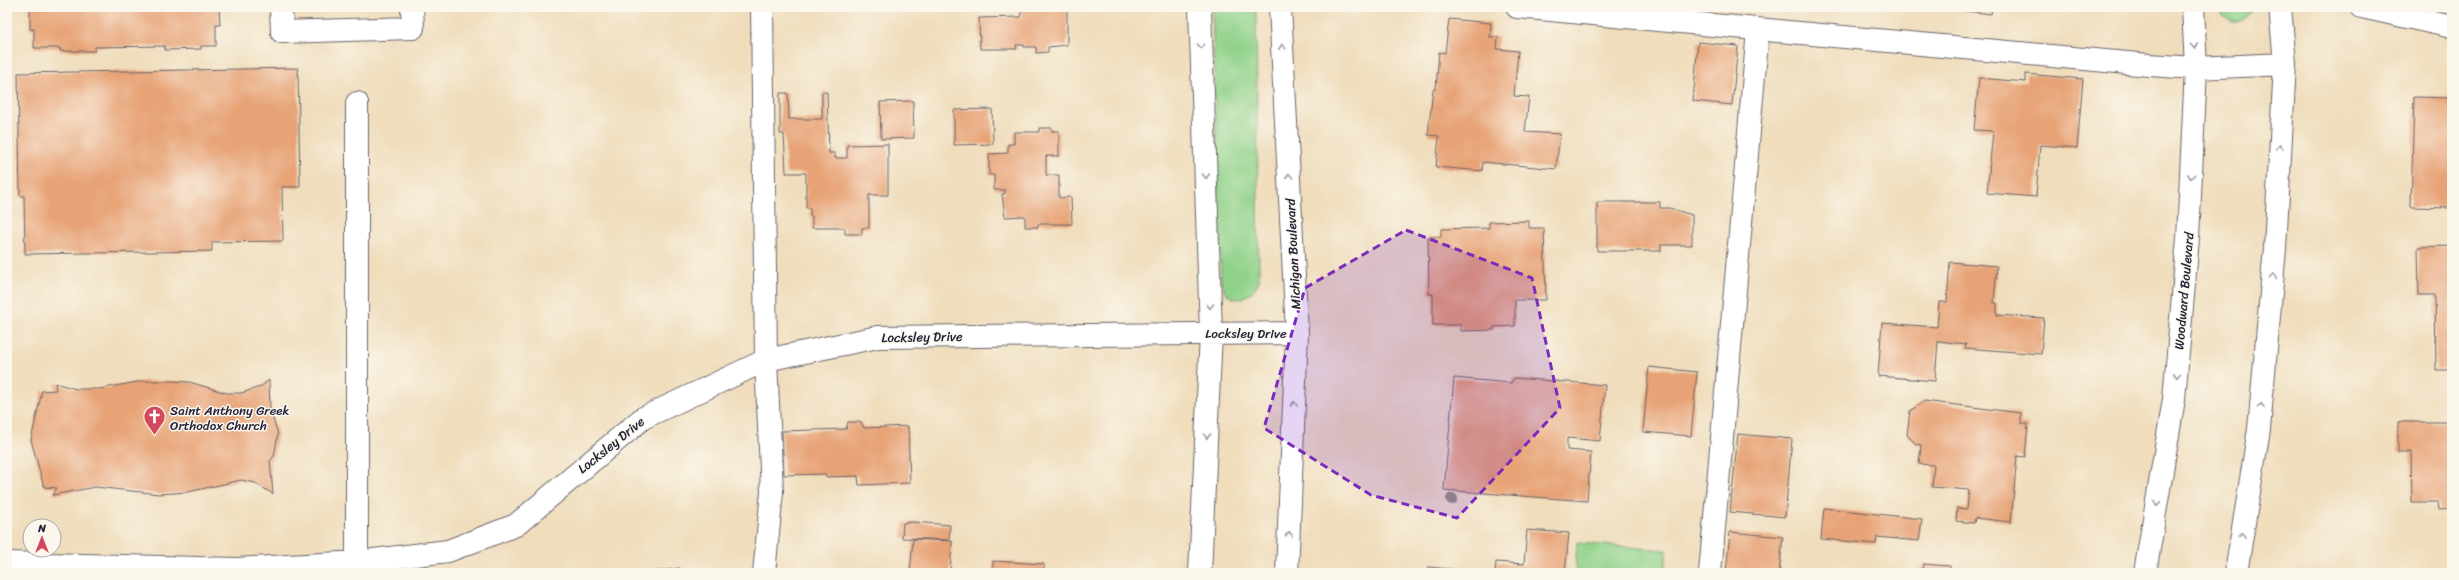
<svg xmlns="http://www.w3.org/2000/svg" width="2459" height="580" font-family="Sriracha,sans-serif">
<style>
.green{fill:#91d28a;stroke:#5a7a62}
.building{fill:#e7a275}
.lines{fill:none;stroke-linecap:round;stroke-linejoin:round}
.minor-casing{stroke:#6a6368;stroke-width:24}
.minor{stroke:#fff;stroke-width:22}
.tree{fill:#909382}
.oneway{stroke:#9c9ca7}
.marked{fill:#7b2cbf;fill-opacity:0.2;stroke:#7b2cbf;stroke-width:3;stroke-dasharray:8 5;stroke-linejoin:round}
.labels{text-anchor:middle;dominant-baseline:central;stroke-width:3;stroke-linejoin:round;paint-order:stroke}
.street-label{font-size:13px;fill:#22223b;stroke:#fbf7ec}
.poi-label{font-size:13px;fill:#22223b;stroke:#fbf7ec;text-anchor:start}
</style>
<rect width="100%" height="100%" fill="#fbf7ec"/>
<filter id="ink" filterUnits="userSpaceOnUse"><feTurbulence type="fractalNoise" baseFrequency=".025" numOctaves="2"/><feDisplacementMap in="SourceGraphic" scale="8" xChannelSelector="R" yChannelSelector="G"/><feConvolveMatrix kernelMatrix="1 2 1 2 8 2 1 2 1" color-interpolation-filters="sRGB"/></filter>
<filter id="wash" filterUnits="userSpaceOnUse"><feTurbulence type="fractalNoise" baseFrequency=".012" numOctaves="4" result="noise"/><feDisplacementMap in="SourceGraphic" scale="16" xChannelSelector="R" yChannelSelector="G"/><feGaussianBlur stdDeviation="0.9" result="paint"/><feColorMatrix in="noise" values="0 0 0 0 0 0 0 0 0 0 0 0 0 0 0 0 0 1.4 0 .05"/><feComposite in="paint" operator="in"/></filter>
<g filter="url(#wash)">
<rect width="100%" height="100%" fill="#efddbc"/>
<path class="green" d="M1212,7H1256L1259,281C1254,293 1238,307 1226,293C1224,290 1222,284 1221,281Z
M2219,7H2255L2242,21H2232L2222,16Z
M1577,543L1667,550L1665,573H1575Z"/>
<g id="blocks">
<path class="building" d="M30,7H219L220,25H216V46H201V49L165,50V46L95,47V51H60V48H34V29H30Z
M1021,7L1067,8V45L1048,47V52L1036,53V47H1024V45H1016L1017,49H980L979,18L1021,17Z
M1791,7H1818V10Z
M1933,7H1992L1991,14Z
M1449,19L1491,23L1490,37H1498L1497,49L1518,51L1514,96L1529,97L1525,132L1560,134L1556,169L1483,162L1482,171L1436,167L1439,136L1428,135L1433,89H1436L1439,52L1445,53Z
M1698,42L1738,46L1732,105L1693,101Z
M298,68L300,187H282L283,241L212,242V251L25,254L24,196H20L18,73Z
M2026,74L2083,79L2077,148L2040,145L2036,197L1987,193L1993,131L1974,130L1979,78L2026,82Z
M822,92H827L829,153H835V158H847V145L888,144V195H869V228H862V234H845V228H812V216H810V208H806V173H786L784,134H780V93H788L789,119H822Z
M2414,97L2452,98V208L2411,207Z
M913,101L914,138L881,139L880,102Z
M992,109L993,144L954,145V110Z
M1039,128H1052V131H1059V156H1046V175H1059V198L1071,197L1072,224H1038V227H1025V216L1005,217L1002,194H1005V190H994V175H989V154L1008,153V144H1014V132H1039Z
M1597,202H1660V208H1669L1692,215V245H1661V251H1597Z
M1529,221V228H1544L1546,300H1515V326L1494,327V330L1461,331V325H1433V294H1429L1428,237H1441V229L1489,228V222Z
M2452,246V370H2436L2435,295H2419L2418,247Z
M1950,262L1997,266L1994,303H1997V315L2044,318L2041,354L1965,348L1966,344L1938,341L1935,381L1878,376L1882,323L1937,327L1939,302H1947Z
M1649,367L1697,372L1691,436L1643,432Z
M1454,378L1511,383L1514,378L1605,385L1600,441L1567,438V450L1591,452L1587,501L1444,490Z
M269,380L270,410L278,434L274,456L270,461L273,494L255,483L241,480L188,492L159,494L95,487L53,495L57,488L44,487L31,440L42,391L56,390L55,383L76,389H99L143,381H174L189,382L227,393H241L260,387Z
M1924,401L2021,413V423L2028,424L2025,457L2017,456L2011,522L1975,518L1974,523L1956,521L1957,508L1967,509L1969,490L1932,487L1934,465L1919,464L1921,445L1916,444L1907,435L1910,411Z
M848,422H861L864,428L908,426L910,483L859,485L858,476L826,477V474L784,475L782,431L846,429Z
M2398,422H2452V509L2439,510L2438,502H2412L2411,452H2398Z
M1738,434L1792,439L1785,517L1730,512Z
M1824,508L1922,519L1919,541L1877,537L1876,544L1821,539Z
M913,522L950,525L949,540L902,538L903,523Z
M1527,530L1569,533L1565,573L1527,570L1526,573H1495L1496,562L1524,564Z
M1730,532L1783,537L1779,573H1726Z
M913,539L952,541L950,573H910Z
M993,561L1044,564V573H993Z
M1923,564L1950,566V573H1918V569H1922Z
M1428,567L1483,572V573H1428Z
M680,568L681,573H652V572Z"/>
</g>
</g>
<g filter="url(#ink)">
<use href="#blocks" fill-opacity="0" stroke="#6a6368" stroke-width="1"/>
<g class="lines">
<defs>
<path id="minor" d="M281,7L282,32L413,28L412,7
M762,7L766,360L772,492L764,573
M1280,7L1297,333L1287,573
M1517,7L2149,65L2196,68L2285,64
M2362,7L2452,27
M357,103V573
M7,563L237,569L357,562L448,551L516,525L643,418L766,360L878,337L1297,333
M1200,573L1211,333L1200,7
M1710,573L1758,30
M2145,573L2174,399L2188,238L2196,68L2193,7
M2236,573L2259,429L2275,248L2285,64L2280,7"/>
</defs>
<use href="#minor" class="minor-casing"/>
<use href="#minor" class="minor"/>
</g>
<circle class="tree" cx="1452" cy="499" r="6"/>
<defs><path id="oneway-chevron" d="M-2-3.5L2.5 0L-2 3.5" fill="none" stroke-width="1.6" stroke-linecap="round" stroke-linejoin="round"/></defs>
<g class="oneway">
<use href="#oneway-chevron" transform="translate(1201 46) rotate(88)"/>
<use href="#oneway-chevron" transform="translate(2195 46) rotate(87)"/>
<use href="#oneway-chevron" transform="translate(1282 47) rotate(-93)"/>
<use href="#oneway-chevron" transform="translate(2280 147) rotate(-87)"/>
<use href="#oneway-chevron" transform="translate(1206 176) rotate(88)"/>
<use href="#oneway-chevron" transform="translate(1289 176) rotate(-93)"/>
<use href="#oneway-chevron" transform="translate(2191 176) rotate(93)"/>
<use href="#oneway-chevron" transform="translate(2273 276) rotate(-85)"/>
<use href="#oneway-chevron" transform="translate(1210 306) rotate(88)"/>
<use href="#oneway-chevron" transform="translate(2177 375) rotate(95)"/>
<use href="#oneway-chevron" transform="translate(1294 404) rotate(-88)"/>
<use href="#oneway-chevron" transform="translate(2261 406) rotate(-85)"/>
<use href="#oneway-chevron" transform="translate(1207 436) rotate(92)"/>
<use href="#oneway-chevron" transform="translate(2157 504) rotate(100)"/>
<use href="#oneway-chevron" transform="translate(1289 534) rotate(-88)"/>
<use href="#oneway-chevron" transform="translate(2242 535) rotate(-81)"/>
</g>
</g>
<path class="marked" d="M1406,230L1532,278L1560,408L1457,518L1371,495L1264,428L1305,288Z"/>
<defs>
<symbol id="church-pin" viewBox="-11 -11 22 30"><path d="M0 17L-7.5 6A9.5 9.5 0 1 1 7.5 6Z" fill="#d1495b" stroke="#fbf7ec"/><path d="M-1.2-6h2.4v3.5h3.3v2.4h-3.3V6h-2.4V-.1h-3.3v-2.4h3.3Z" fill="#fff"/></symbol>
</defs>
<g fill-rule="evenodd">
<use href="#church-pin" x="142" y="404" width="25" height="34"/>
</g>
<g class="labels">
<g class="street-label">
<text transform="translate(1293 254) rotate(-93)">Michigan Boulevard</text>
<text transform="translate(2184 291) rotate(-85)">Woodward Boulevard</text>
<text x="1246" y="333">Locksley Drive</text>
<text transform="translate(922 337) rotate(-1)">Locksley Drive</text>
<text transform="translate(611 445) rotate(-39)">Locksley Drive</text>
</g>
<g class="poi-label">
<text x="170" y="410">Saint Anthony Greek<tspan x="170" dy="15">Orthodox Church</tspan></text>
</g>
</g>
<rect width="2459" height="580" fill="none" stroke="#fbf7ec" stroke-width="24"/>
<g transform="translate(42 538)"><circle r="19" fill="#fbf7ec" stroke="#a4a2a5"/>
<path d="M0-3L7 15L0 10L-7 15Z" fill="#d1495b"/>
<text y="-6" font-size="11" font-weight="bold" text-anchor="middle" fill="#22223b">N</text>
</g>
</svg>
